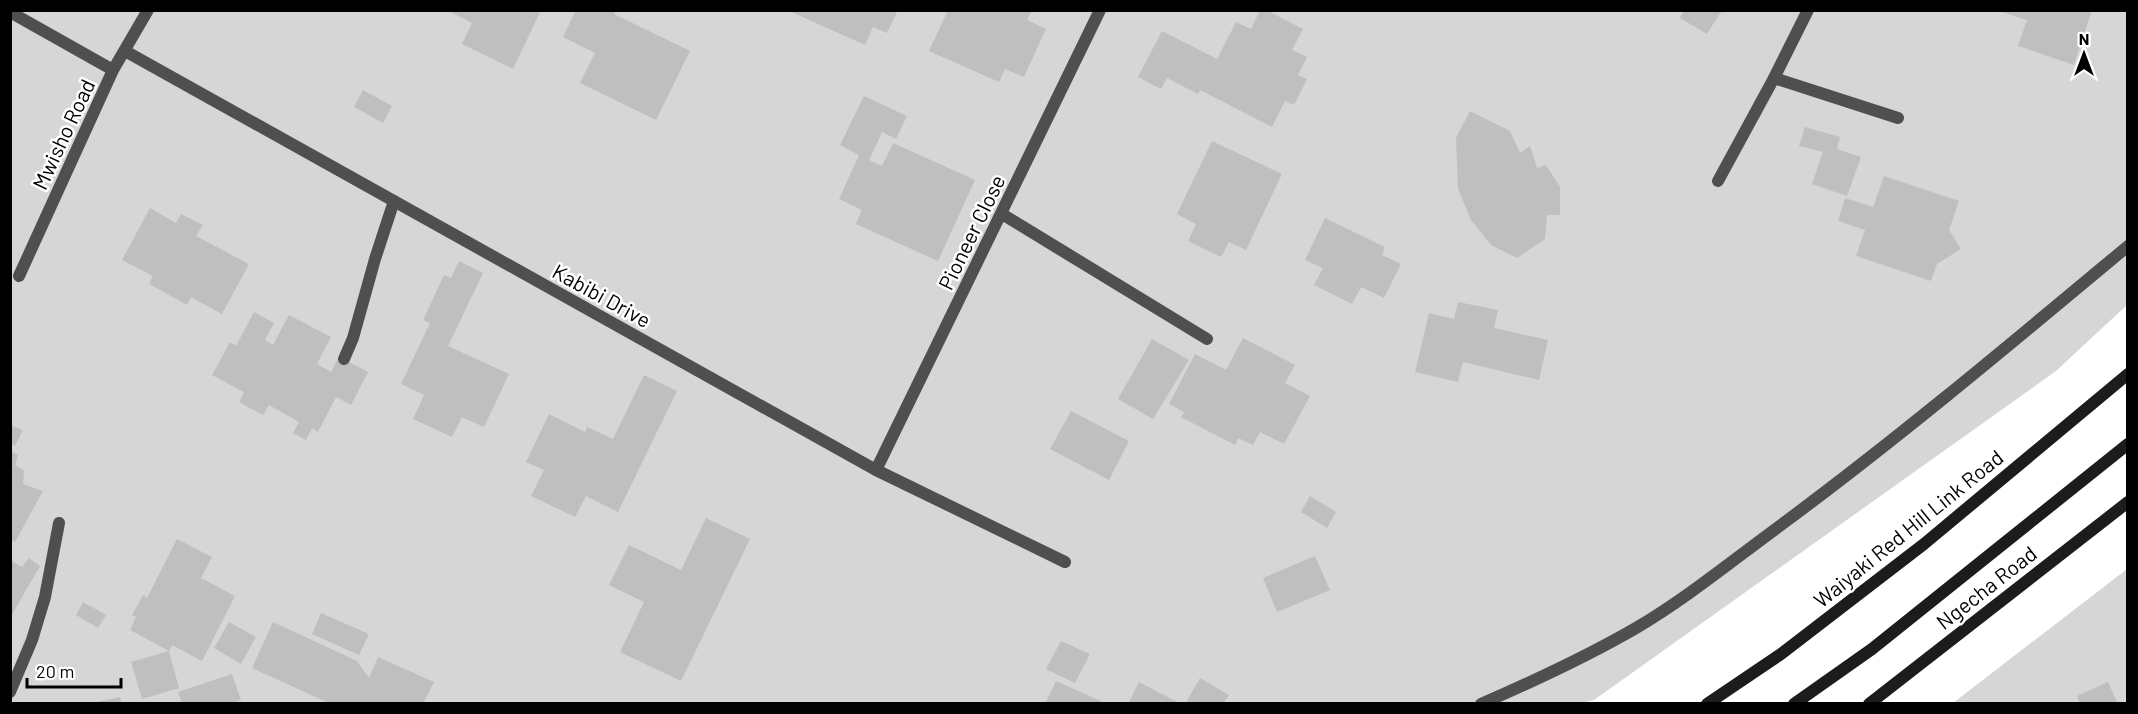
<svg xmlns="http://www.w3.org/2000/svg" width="2138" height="714" font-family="Barlow,sans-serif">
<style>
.green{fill:#d6d6d6}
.building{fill:#bfbfbf}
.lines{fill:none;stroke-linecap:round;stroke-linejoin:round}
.lane{stroke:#4f4f4f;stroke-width:12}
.street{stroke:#4f4f4f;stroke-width:12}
.secondary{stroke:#1c1c1c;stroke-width:12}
.labels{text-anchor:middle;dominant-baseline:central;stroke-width:5;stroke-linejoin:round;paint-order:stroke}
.street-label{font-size:21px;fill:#000;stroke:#fff}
</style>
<rect width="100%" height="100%" fill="#fff"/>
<path class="green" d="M10,11H2127V305L2056,371L1594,700L1582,703H11Z
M2127,569V703H1953Z"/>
<path class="building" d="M447,10H541L513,69L462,44L472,23Z
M576,10H616L614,14L690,51L656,120L580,83L595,53L563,37Z
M787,10H898L887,33L873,27L865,45Z
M948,10H1032L1027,20L1046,29L1024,77L1005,69L999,82L929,51Z
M1260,10H1266L1303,29L1292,50L1307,57L1298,75L1307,79L1294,105L1285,101L1272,127L1200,90L1198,94L1167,78L1161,89L1138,77L1162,31L1217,59L1236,22L1251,29Z
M1684,10H1728V11L1720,13L1707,34L1680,18Z
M2092,10L2074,65L2018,46L2027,20L1999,11Z
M363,90L392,106L383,123L354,107Z
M864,96L907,116L896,139L882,132L869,160L882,166L893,143L975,180L938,261L856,224L862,210L839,199L859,155L840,145Z
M1470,111L1510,131L1520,153L1530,146L1537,168L1546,165L1560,187V215H1547L1545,239L1517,258L1491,245L1471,220L1458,189L1456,138Z
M1805,127L1840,137L1837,149L1861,157L1847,196L1812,184L1823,152L1799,146Z
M1212,141L1282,174L1246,250L1229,242L1221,257L1188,241L1196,224L1177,214Z
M1884,176L1959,201L1949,230L1961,249L1937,264L1931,281L1856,256L1865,230L1838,221L1845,198L1873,207Z
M150,208L176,223L181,214L203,225L196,236L249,264L222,314L191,297L187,305L149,284L153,276L122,260Z
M1325,218L1385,247L1382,255L1401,264L1384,298L1361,287L1352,304L1314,285L1323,268L1305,260Z
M459,261L483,273L448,346L509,374L484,427L462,417L452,437L413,419L424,395L401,384L430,323L423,320L444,275L451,278Z
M1458,302L1498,310L1494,328L1548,340L1539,380L1463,362L1458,382L1415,372L1429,313L1454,319Z
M254,312L274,323L265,340L273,345L289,315L331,337L317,364L331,372L339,357L368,372L351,405L336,397L318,432L312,428L306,440L293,433L299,422L269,405L263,415L239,402L244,392L212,375L230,342L236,346Z
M1243,338L1295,365L1285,383L1310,396L1284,444L1260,432L1253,445L1238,438L1235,445L1181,417L1184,412L1169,404L1195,354L1226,370Z
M1152,339L1189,360L1153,419L1118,399Z
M644,375L677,391L618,512L586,496L575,517L531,496L544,470L526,462L549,414L585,432L587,427L613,439Z
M1071,411L1129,441L1109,480L1050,449Z
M10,425L23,430L15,446L10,443Z
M10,451L18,455L15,465L24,471L23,484L43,491L15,542L10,540Z
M1310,496L1336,512L1327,528L1301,512Z
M706,518L750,539L681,681L620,652L644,602L609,585L629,545L681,570Z
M177,539L212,557L201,578L235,596L202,661L172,645L169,651L130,630L136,617L132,615L143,595L147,598Z
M1315,556L1330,590L1277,612L1263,578Z
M29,558L40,566L10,618V560L22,567Z
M83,602L106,615L98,628L76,615Z
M321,613L369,634L359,655L312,634Z
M229,622L256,637L241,664L214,648Z
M273,622L357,661L369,678L378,657L434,682L423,704H331L252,668Z
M1061,641L1090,654L1075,683L1046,669Z
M169,651L179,688L142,699L131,662Z
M232,674L241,700L230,704H182L178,692Z
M1200,678L1229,695L1223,704H1185Z
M1056,681L1103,702L1102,704H1045Z
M1139,682L1181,704H1128Z
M2108,682L2118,704H2080L2077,696Z
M120,697L122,704H94L93,703Z"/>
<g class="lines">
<path class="lane" d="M1774,78L1898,118
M344,359L353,338L375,259L394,201
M1481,704C1534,681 1586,657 1636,628C1687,598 1733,560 1781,525C1900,437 2014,341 2128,246"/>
<path class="street" d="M10,12L113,70
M125,51L876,470L1065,562
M1718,181L1774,78L1808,10
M1002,214L1207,339
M19,276L113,70L148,10
M876,470L1100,10
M10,692L32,640L45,597L59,523"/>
<path class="secondary" d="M1707,704L1781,654L1924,544L2128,374
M1794,704L1872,649L2128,444
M1869,704L2128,502"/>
</g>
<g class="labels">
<g class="street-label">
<text transform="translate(63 134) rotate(-65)">Mwisho Road</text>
<text transform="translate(971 232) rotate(-64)">Pioneer Close</text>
<text transform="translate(602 295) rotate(29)">Kabibi Drive</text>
<text transform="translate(1908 528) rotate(-39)">Waiyaki Red Hill Link Road</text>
<text transform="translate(1986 587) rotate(-38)">Ngecha Road</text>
</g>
</g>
<rect width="2138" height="714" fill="none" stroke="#000000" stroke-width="24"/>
<g transform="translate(2084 54)" stroke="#ffffff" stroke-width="4.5" paint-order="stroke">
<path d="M0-4.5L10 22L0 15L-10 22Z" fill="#000000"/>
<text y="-9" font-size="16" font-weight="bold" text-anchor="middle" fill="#000000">N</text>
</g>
<path d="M27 678v9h94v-9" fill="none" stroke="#000000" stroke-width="3"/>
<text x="36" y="678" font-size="18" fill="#000000" stroke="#ffffff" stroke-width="4.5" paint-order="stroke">20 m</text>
</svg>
